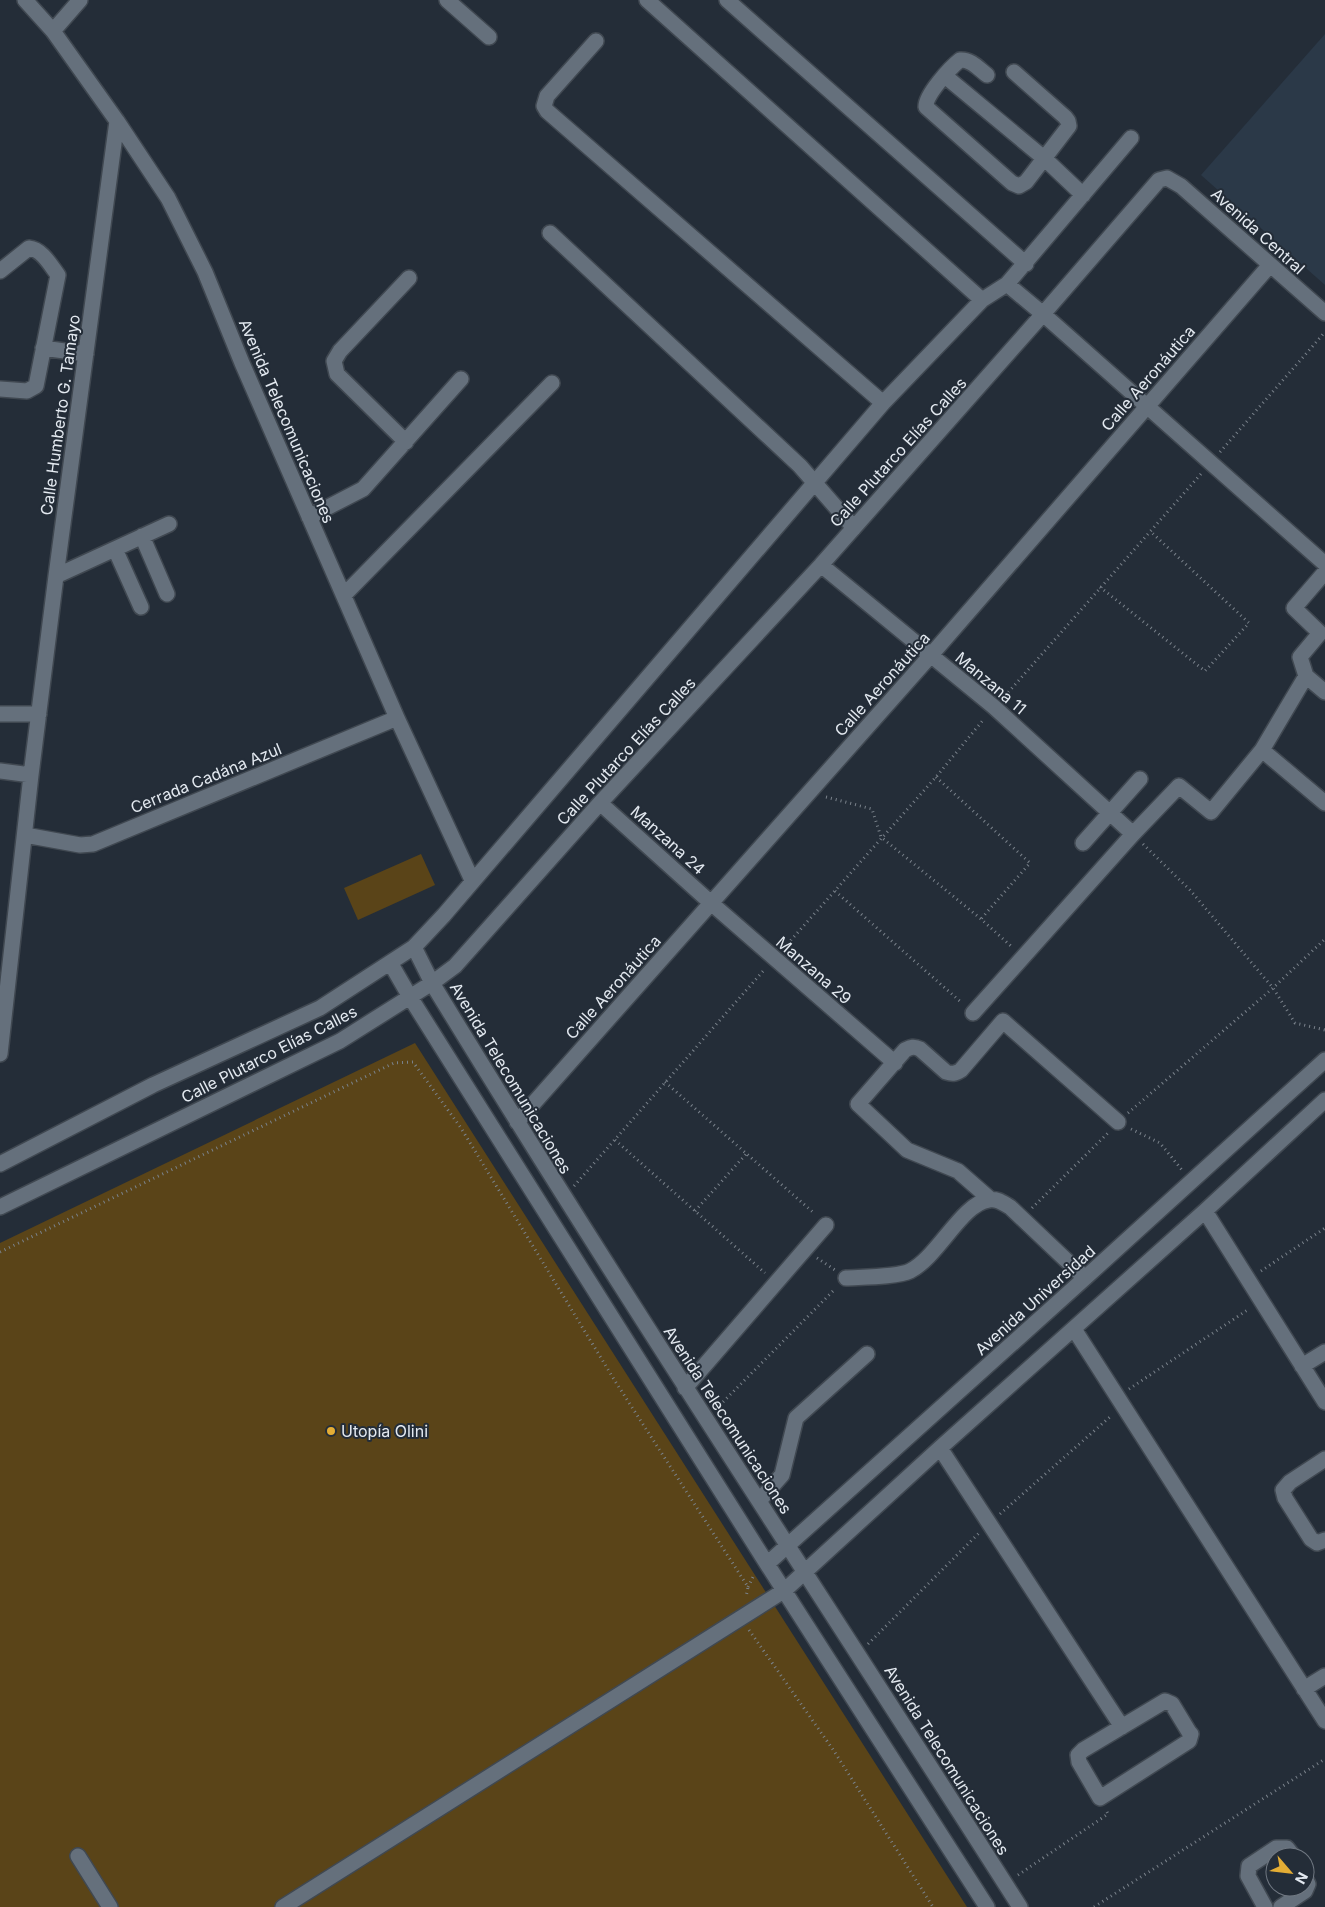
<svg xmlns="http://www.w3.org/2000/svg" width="1325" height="1907" font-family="Inter,sans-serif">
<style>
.built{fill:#2b3948}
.green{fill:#5a4418}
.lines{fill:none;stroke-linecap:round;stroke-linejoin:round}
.minor-casing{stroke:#404851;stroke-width:18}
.path{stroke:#7b838c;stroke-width:3;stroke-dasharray:1 4;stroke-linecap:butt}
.minor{stroke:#65707c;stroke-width:15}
.poi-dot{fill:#e4ad35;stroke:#242d38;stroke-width:2}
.labels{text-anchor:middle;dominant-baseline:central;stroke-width:4;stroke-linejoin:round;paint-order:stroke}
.street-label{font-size:16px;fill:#e3e9f0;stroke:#242d38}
.poi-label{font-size:16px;fill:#e3e9f0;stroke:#242d38;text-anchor:start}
</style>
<rect width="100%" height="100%" fill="#242d38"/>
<path class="built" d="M1325,34V285L1201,175Z"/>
<path class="green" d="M421,854L435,885L358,920L344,888Z
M415,1043L967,1907H0V1243Z"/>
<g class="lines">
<defs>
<path id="minor" d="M25,0L53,31L117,121L168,198L205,272L242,363L397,718L472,880
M447,0L489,37
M647,0L982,300
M727,0L1026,264
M53,31L80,0
M596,41L547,96L544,106L547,111L883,403
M987,75C979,69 971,59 960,60C951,67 925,95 926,107L1012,183L1019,186L1026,182L1069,126L1068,121L1065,117L1014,72
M945,76L1045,159L1083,195
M550,233L800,466L854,528
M0,271L29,248C42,249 51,266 58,275L36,386L27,391L0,389
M1007,284L1043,314L1325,564
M43,348L86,354
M406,442L337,374L334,361L340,351L409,278
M309,517L363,489L461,379
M142,536L167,594
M115,549L141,607
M821,565L994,707L1133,834
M56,576L169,524
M344,595L552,383
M1306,676L1325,692
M0,714H39
M1262,750L1325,803
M0,771L31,775
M600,803L711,903L895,1063
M25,835L80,845L93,844L397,718
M1083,843L1140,779
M414,947L432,983C622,1295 824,1599 1020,1907
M391,964L410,997L767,1564L987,1907
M973,1013L1133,834L1179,786L1211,812L1262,750L1306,676L1300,657L1320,633L1294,608L1325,572
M0,1054L31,775L56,576L117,121
M517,1122L931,655L1270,265
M0,1164L153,1085L320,1008L414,947L444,915L883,403L982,300L1007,284L1131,138
M990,1199L958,1171L907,1150L858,1104L905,1050C911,1047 914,1046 920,1049L946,1072C952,1074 955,1074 961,1070L1003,1021L1118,1122
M0,1207L340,1041L432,983L455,966L600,803L821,565L1043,314L1159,180L1167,178L1181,186L1325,313
M1205,1211L1325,1402
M846,1278C861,1277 898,1277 910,1271C938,1257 962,1203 989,1200C997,1198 1003,1203 1010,1207L1085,1278
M1074,1329L1325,1721
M1302,1366L1325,1352
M685,1388L826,1225
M940,1448L1122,1727
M1325,1459L1290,1482L1283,1490L1285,1498L1311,1539L1317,1543L1325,1540
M759,1501L782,1475L796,1418L867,1354
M767,1564L1085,1278L1325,1060
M1304,1689L1325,1676
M1165,1701L1172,1704L1189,1732L1191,1734L1189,1741L1100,1798L1079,1762L1078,1755L1083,1750Z
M78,1856L110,1907
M283,1907L785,1590L940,1448L1205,1211L1325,1100
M1265,1907L1248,1876L1249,1866L1276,1848H1287L1294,1857
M1281,1907L1305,1891L1308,1884L1305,1878"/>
</defs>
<use href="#minor" class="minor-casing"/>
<path class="path" d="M1220,452L1325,332
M1100,587L1205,671L1249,623L1150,531
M1005,696L1201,474
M936,777L1030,863L981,919
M826,797L872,809L881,837L981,919L1012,947
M1143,844L1190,890L1273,988L1295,1023L1325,1030
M835,891L962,1003
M784,948L936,777L984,719
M665,1082L815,1214
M1128,1113L1273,988L1325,939
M1131,1129L1160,1143L1182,1170
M615,1140L765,1273
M574,1186L765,969
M1032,1208L1108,1133
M695,1211L747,1153
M0,1252L394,1063L413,1062L461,1128L615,1381L748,1587L746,1597
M817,1258L835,1270
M1261,1271L1325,1228
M1129,1389L1249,1309
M716,1409L835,1289
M1000,1514L1111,1416
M748,1587L754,1575
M749,1630L834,1751L933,1907
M868,1644L979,1533
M1018,1875L1108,1814L1107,1812
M1094,1907L1325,1759"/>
<use href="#minor" class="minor"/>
</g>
<circle class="poi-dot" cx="331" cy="1431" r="5"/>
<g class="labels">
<g class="street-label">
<text transform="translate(1258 231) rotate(42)">Avenida Central</text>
<text transform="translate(1148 378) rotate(-49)">Calle Aeronáutica</text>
<text transform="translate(60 415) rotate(-82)">Calle Humberto G. Tamayo</text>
<text transform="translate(287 421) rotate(67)">Avenida Telecomunicaciones</text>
<text transform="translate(898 452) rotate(-48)">Calle Plutarco Elías Calles</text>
<text transform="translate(991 683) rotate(40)">Manzana 11</text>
<text transform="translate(882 684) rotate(-48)">Calle Aeronáutica</text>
<text transform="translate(626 751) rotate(-47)">Calle Plutarco Elías Calles</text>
<text transform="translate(206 778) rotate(-22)">Cerrada Cadána Azul</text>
<text transform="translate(668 840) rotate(42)">Manzana 24</text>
<text transform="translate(814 970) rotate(41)">Manzana 29</text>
<text transform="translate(613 987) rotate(-48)">Calle Aeronáutica</text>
<text transform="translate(269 1054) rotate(-27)">Calle Plutarco Elías Calles</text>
<text transform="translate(511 1078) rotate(59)">Avenida Telecomunicaciones</text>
<text transform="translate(1035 1300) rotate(-42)">Avenida Universidad</text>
<text transform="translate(728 1420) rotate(57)">Avenida Telecomunicaciones</text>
<text transform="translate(947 1760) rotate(58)">Avenida Telecomunicaciones</text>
</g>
<g class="poi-label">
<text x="341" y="1431">Utopía Olini</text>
</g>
</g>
<g transform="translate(1290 1872) rotate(118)"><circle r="24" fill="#242d38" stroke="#707882"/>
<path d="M0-4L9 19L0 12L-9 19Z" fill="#e4ad35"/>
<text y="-8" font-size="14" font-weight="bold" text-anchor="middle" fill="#e3e9f0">N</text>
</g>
</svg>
